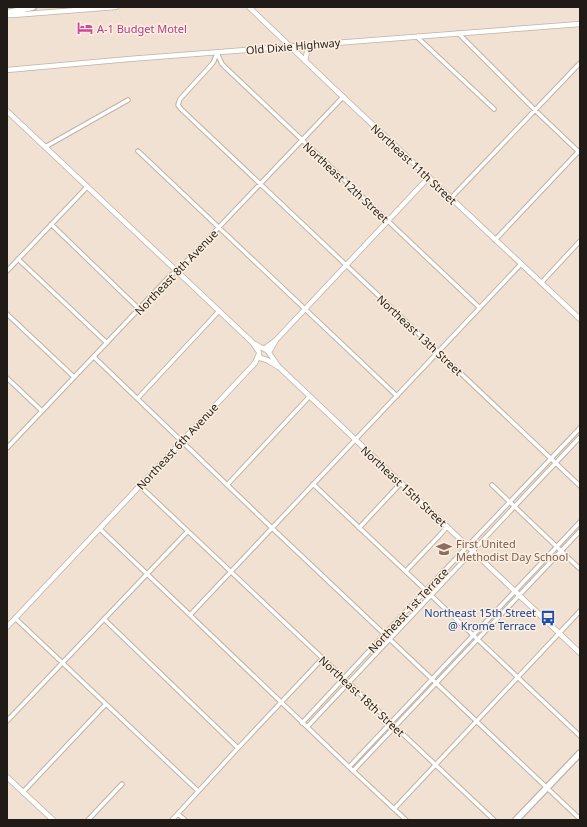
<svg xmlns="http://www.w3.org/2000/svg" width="587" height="827" font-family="'Noto Sans',sans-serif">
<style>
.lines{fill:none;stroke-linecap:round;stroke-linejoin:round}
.minor-casing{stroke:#c0b2a4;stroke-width:5.5}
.tertiary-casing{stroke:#c0b2a4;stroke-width:6}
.trunk-casing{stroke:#c0b2a4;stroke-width:8}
.minor{stroke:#fff;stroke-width:3.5}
.tertiary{stroke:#fff;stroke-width:4.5}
.trunk{stroke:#fff;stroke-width:5.5}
.labels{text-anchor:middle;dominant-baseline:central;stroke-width:3;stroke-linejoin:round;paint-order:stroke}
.hotel-label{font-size:11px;fill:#b23c85;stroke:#fdefe0;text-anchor:start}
.street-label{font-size:11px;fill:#201b16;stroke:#fdefe0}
.education-label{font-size:11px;fill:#785e54;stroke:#fdefe0;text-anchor:start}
.transit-label{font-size:11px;fill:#164399;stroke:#fdefe0;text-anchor:end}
</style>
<rect width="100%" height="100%" fill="#f0e1d3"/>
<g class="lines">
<defs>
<path id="minor" d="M458,33L539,114L580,153
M417,37L494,109
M217,53L214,61L212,64L180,99L178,105L181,109L580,486
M217,53L222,64L226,68L480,308
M45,147L128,100
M138,151L397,396
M451,198L580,63
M51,224L139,309
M495,240L579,151
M18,259L107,343
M7,271L87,187
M541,283L580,241
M7,314L74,377
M94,357L272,528L580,819
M7,378L42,411
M138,398L219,311
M7,448L170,276L182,266L343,97
M313,484L580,736
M227,485L309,397
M492,485L580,569
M140,486L494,820
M359,528L401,483
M100,529L349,767L406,820
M406,571L439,536L447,527
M190,615L521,264
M15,618L198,791
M104,619L238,748
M7,721L188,531
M302,723L426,590L580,428
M307,727L580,437
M349,767L580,522
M353,771L580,531
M23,792L106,704
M394,809L580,611
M178,814L185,820
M88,820L122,784
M172,820L238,748L322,659"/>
<path id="tertiary" d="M249,7L341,95L580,319
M7,15H13L116,7
M305,61L307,52L311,45
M7,70L129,59L580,24
M7,111L252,342L259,352V355L260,358L267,360L280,368L580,653
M255,344L260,347L267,350L279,367
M264,349L276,340
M269,352L276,340L429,177
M7,627L182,441L255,363L259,354
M7,777L53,820"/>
<path id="trunk" d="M7,13L33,7
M516,820L580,753"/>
</defs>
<use href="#minor" class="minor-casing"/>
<use href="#tertiary" class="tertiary-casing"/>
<use href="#trunk" class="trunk-casing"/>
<use href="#minor" class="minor"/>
<use href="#tertiary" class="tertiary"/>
<use href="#trunk" class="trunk"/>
</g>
<defs>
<symbol id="hotel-bare" viewBox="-9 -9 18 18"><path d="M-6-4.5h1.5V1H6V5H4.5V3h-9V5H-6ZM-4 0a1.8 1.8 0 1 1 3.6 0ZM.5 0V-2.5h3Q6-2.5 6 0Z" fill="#d1479c" stroke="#fdefe0" stroke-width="2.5" paint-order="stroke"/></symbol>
<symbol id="school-bare" viewBox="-9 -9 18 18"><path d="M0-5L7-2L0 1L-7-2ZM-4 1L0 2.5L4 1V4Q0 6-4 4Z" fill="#8d6e63" stroke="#fdefe0" stroke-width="2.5" paint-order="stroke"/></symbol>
<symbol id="bus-bare" viewBox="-9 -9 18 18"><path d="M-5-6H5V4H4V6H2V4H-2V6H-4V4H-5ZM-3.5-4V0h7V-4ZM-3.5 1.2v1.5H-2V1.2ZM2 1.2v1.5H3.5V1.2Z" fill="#1a4fb4" stroke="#fdefe0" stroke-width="2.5" paint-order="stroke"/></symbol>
</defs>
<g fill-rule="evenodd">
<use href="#hotel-bare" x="74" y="17" width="22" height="22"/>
<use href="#school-bare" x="433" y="538" width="22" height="22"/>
<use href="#bus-bare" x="537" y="607" width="22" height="22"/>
</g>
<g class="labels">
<g class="hotel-label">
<text x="97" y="28">A-1 Budget Motel</text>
</g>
<g class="street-label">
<text transform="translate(293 46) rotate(-5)">Old Dixie Highway</text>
<text transform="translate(414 164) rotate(43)">Northeast 11th Street</text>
<text transform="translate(346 182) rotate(43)">Northeast 12th Street</text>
<text transform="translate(176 272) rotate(-46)">Northeast 8th Avenue</text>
<text transform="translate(420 335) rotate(43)">Northeast 13th Street</text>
<text transform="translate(177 446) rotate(-47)">Northeast 6th Avenue</text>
<text transform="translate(404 486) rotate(43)">Northeast 15th Street</text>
<text transform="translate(408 610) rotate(-47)">Northeast 1st Terrace</text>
<text transform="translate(362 696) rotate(43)">Northeast 18th Street</text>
</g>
<g class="education-label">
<text x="456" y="543">First United<tspan x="456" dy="13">Methodist Day School</tspan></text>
</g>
<g class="transit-label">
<text x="536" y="612">Northeast 15th Street<tspan x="536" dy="13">@ Krome Terrace</tspan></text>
</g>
</g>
<rect width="587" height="827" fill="none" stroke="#201b16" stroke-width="16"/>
</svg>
